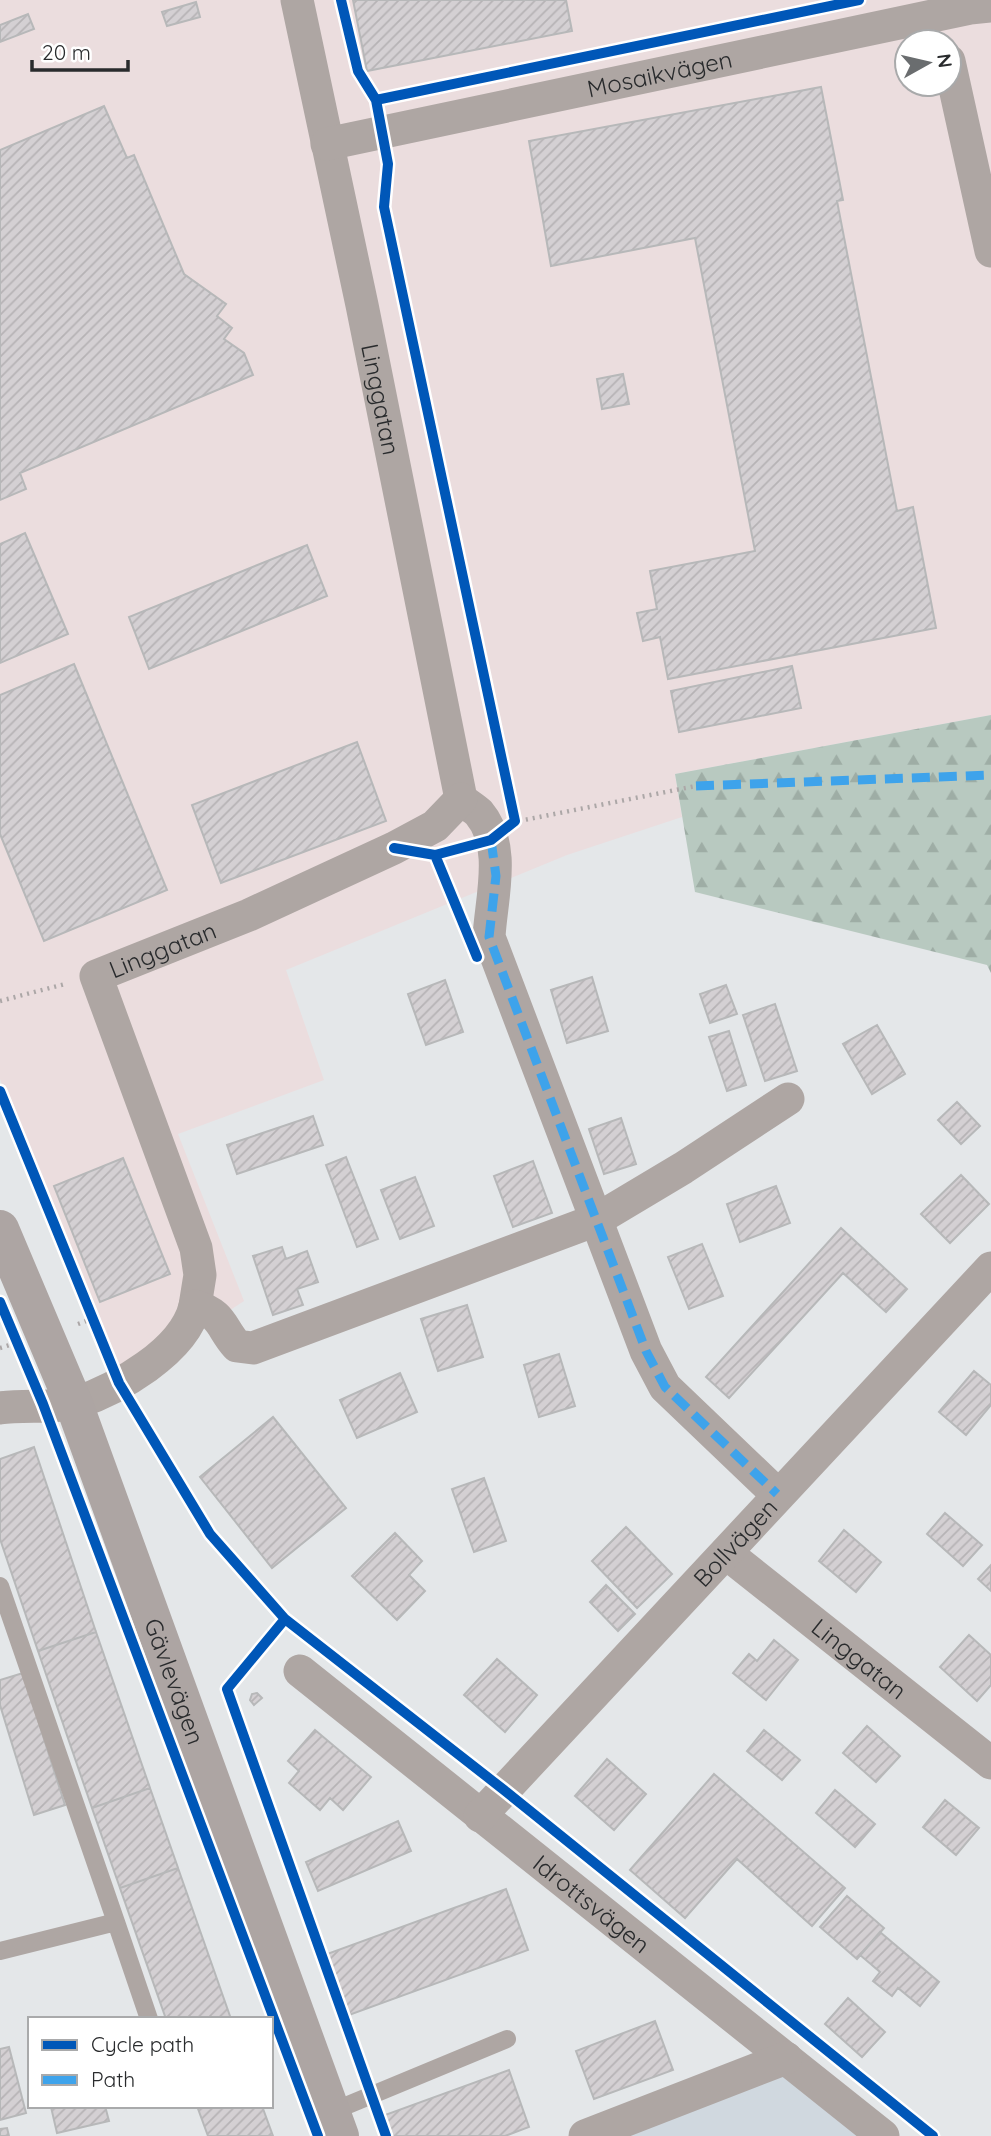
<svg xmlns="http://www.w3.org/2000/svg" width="991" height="2136" font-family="Quicksand,sans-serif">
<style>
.commercial{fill:#ebddde;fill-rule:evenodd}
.built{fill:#d0d8df}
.forest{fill:url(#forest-firs)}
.building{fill:url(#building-hatch);stroke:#b7b8b9;stroke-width:2}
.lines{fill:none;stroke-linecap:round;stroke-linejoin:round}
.path{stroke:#aca7a7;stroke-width:4.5;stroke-dasharray:2 5;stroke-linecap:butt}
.service{stroke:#aea6a3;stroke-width:18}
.minor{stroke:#aea6a3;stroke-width:33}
.secondary{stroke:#ada5a3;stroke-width:38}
.quiet{stroke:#3ea3eb;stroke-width:9;stroke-dasharray:18 9;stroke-linecap:butt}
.cycleway-casing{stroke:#fff;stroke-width:15}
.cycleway{stroke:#0057b8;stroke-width:10}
.labels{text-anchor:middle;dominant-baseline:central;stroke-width:6;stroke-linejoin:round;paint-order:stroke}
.street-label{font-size:24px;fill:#292b2d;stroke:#fff}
</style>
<defs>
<pattern id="forest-firs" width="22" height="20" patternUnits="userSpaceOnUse" patternTransform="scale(1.75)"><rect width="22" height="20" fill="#b8c9c0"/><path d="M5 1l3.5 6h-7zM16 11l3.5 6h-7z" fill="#9eada5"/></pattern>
<pattern id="building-hatch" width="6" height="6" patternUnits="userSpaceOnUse" patternTransform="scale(1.75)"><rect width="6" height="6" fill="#d4d0d3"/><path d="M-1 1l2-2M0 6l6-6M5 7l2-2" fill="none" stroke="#b6b3b5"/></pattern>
</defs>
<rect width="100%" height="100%" fill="#e4e7e9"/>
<path class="commercial" d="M0,0H991V715L675,774L682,817L567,855L286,970L324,1080L178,1134L244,1301L119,1383L64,1251L0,1079ZM907,42H949V84H907Z"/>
<path class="built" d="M786,2058L883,2136H586Z"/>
<path class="forest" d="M991,715V973L987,965L695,892L675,774Z"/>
<path class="building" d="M353,0H566L572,31L367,71Z
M196,2L200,17L167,26L162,12Z
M28,14L34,29L0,42V25Z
M821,87L843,200L837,201L897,511L913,507L936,628L668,679L660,637L643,641L637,613L657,609L650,571L755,551L695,238L551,266L529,141Z
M104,106L127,158L134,155L184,274L226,304L217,316L232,328L224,339L244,353L253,375L20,473L26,489L0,500V150Z
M623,374L629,404L602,409L597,379Z
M25,533L68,634L0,663V544Z
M307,545L327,596L149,669L129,617Z
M74,664L167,890L44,941L0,834V695Z
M792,666L801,708L679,732L671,691Z
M357,742L386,821L221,883L192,805Z
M592,977L608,1031L567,1043L551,990Z
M445,980L463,1032L426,1045L408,994Z
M726,985L737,1014L710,1023L700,994Z
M775,1004L797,1071L765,1081L743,1015Z
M877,1025L905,1074L872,1094L843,1044Z
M729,1031L746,1085L727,1091L709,1037Z
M957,1102L980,1126L961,1144L938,1120Z
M313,1116L323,1145L237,1174L227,1145Z
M621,1118L636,1164L604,1174L589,1129Z
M346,1157L378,1239L357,1247L326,1165Z
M123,1158L170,1274L100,1302L54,1186Z
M533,1161L552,1213L513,1227L494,1176Z
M961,1175L989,1204L950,1243L921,1214Z
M415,1177L434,1226L400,1239L381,1190Z
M776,1186L790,1223L740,1242L727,1204Z
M841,1228L907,1289L886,1312L843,1273L729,1398L706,1377Z
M702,1244L723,1296L689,1309L668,1257Z
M282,1247L286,1259L307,1251L318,1282L297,1289L303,1305L273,1315L253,1256Z
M467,1305L483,1357L438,1371L421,1319Z
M559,1354L575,1406L539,1417L524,1365Z
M974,1371L991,1385V1405L966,1435L939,1412Z
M400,1373L417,1412L357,1438L340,1400Z
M273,1417L346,1508L272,1568L200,1477Z
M34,1447L96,1632L38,1651L0,1539V1459Z
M484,1478L506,1541L474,1552L452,1489Z
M945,1513L982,1545L963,1566L927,1534Z
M626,1527L672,1574L637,1608L592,1561Z
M844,1530L881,1562L856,1592L819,1561Z
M395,1533L422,1561L409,1575L425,1591L397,1620L352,1576Z
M991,1565V1591L978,1579Z
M606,1585L635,1614L618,1631L590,1602Z
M96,1632L150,1788L92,1808L38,1651Z
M969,1635L991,1655V1685L977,1701L940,1667Z
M774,1640L798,1660L766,1700L733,1673L749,1654L757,1661Z
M497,1659L537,1695L505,1732L464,1695Z
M23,1673L65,1805L34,1815L0,1705V1680Z
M257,1693L262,1698L254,1705L250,1700L252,1694Z
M867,1726L900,1756L876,1782L843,1753Z
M315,1730L371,1777L343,1810L330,1798L320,1810L289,1783L299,1771L288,1761Z
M764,1730L800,1760L782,1780L747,1751Z
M607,1759L646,1794L614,1830L575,1796Z
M714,1774L845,1888L812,1926L737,1859L685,1918L630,1870Z
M150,1788L178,1868L120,1888L92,1808Z
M835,1790L875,1824L855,1847L816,1813Z
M945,1800L979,1828L956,1855L923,1827Z
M398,1821L411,1851L318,1891L306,1862Z
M178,1868L231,2019H166L120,1888Z
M506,1889L528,1950L349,2015L327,1954Z
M847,1896L884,1928L857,1959L820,1927Z
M880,1932L939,1982L920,2006L898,1988L892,1996L873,1981L880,1972L860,1955Z
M848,1998L885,2032L862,2057L825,2024Z
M655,2021L673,2070L594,2099L576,2051Z
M9,2047L26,2113L0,2120V2049Z
M509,2070L529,2127L505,2136H393L385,2115Z
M105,2106L109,2121L57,2133L51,2107Z
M197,2106H262L273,2136H208Z
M7,2128L9,2136H0V2129Z"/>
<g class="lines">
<path class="path" d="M519,821L696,786
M0,1001L65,984
M78,1324L92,1319
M0,1348L13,1344"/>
<path class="service" d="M0,1586L116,1922L0,1951
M116,1922L149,2019
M331,2112L507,2039"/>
<g class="minor">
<path id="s1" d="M297,0L362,305L461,799C466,804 474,808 479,813C507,846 491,899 489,937L646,1351L665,1387L777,1494"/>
<path d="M949,61L991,251"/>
<path id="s2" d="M327,144L970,8L991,6"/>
<path id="s3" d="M195,1306L200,1275L196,1248L96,976L249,915L394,848L435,826L461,799"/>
<path d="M0,1408C21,1405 60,1408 76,1403C117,1389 184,1352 195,1306C224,1315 220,1327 237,1346L253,1348L596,1220L683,1168L788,1099"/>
<path id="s4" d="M726,1553L991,1763"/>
<path id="s5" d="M300,1671L883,2136"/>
<path id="s6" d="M480,1816L991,1268"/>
<path d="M585,2136L786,2058"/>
</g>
<path class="secondary" id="s7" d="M0,1229L74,1404L340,2136"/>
<path class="quiet" d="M696,786L991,775
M491,840L496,876L489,937L646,1351L665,1387L777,1494"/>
<defs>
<path id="cycleway" d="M341,0L358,71L376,100L388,164L384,207L515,821L491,840L435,855L394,848
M376,100L859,0
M435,855L477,957
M0,1091L119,1383L210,1534L285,1619L504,1790L933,2136
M0,1302L43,1404L318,2136
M285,1619L227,1689L386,2136"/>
</defs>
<use href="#cycleway" class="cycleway-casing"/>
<use href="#cycleway" class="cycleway"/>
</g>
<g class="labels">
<g class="street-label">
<text stroke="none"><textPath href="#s2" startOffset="340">Mosaikvägen</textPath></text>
<text stroke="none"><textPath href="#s1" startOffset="408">Linggatan</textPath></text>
<text stroke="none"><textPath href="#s3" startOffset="420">Linggatan</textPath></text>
<text stroke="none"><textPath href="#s6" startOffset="374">Bollvägen</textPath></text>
<text stroke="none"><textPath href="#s4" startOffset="170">Linggatan</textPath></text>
<text stroke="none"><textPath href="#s7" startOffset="485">Gävlevägen</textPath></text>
<text stroke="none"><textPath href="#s5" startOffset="373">Idrottsvägen</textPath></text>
</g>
</g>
<rect x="28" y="2017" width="245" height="91" fill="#ffffff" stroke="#a9aaab" stroke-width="2"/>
<rect x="42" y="2040" width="35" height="10" fill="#0057b8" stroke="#a9aaab" stroke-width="2"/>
<text x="91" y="2052" font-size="21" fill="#292b2d">Cycle path</text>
<rect x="42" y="2075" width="35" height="10" fill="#3ea3eb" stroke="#a9aaab" stroke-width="2"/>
<text x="91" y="2087" font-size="21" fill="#292b2d">Path</text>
<g transform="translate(928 63) rotate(82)"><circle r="33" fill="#ffffff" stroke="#a9aaab" stroke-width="2"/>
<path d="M0-5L12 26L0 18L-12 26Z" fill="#6a6d6f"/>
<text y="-10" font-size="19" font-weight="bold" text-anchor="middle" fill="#292b2d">N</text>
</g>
<path d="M32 60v10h96v-10" fill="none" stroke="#292b2d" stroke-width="3.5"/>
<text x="42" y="60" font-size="21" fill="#292b2d" stroke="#ffffff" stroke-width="5" paint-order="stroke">20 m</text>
</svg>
